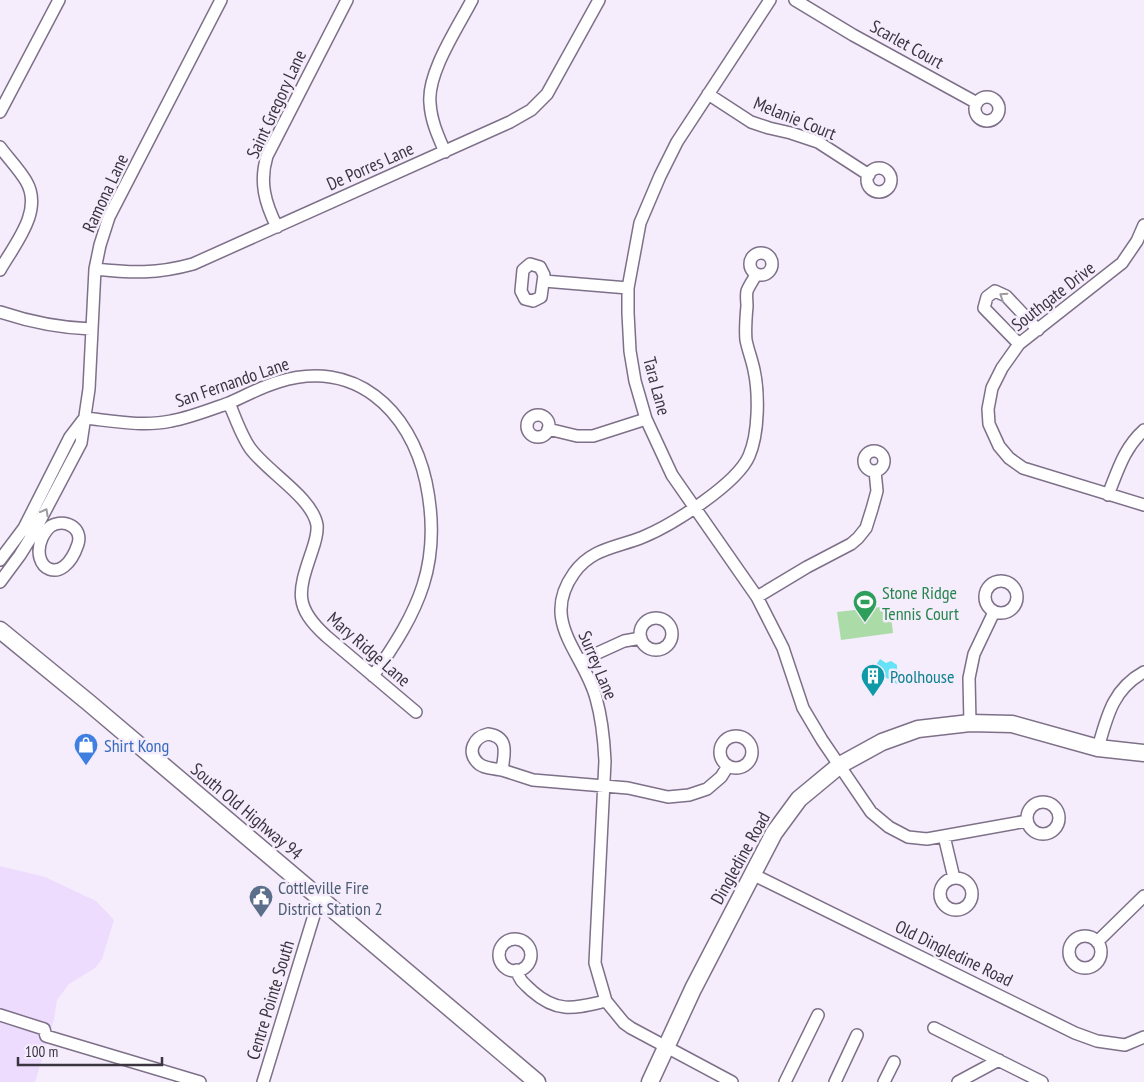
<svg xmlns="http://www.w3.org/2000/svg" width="1144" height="1082" font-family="'PT Sans Narrow',sans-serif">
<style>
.built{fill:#eedcfe}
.green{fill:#abdca7}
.water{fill:#64e2f7}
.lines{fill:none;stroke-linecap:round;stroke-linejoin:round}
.street-casing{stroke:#7d7088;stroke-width:14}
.secondary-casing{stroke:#7d7088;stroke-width:19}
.street{stroke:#fff;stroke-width:11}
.secondary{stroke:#fff;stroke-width:16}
.oneway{stroke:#9d9aa0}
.labels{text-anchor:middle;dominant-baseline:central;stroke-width:5;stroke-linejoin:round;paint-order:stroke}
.street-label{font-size:18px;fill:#3b3540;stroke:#f5ecfc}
.leisure-label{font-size:18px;fill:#27864d;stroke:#f5ecfc;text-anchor:start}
.culture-label{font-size:18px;fill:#0d838f;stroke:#f5ecfc;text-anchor:start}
.shop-label{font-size:18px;fill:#366cbe;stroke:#f5ecfc;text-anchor:start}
.service-label{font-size:18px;fill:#4e5e75;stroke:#f5ecfc;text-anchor:start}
</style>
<rect width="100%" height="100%" fill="#f5ecfc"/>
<path class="built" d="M0,866L45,877L96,901L114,920L102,959L95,968L69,984L57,1000L54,1019L35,1082H0Z"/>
<path class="green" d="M890,606L893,633L841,640L837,612Z"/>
<path class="water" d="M880,659L886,663L891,661L897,665V669L903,674L897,684L873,670Z"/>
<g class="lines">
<defs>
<path id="street" d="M770,0L677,142L660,176L640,223L628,288V313L630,351L635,381L646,419L672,475L757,597L783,648L803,708L822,740L871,812L889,827L908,837L927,839L1027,821
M795,0L853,35L977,103
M708,94L751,122L769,128L791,133L818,142L869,175
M975 109a12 12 0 1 1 24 0a12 12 0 1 1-24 0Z
M0,112L59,0
M0,147C8,158 19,169 26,181C44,211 14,245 0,270
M445,152C438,136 431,121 430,103C427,73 458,27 472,0
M867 180a12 12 0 1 1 24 0a12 12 0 1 1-24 0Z
M1144,225L1137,241L1122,263L1019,344L1002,368L992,388L988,409L989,424L999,446L1009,458L1023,468L1144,505
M277,227C265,203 259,182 267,156L347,0
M750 264a11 11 0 1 1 22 0a11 11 0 1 1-22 0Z
M530,264L540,267L544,275L541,297L533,301L525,299L521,291L523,270Z
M95,269C132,273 157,274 193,264L510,122L531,110L547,94L599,0
M544,281L628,288
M0,312C30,322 59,328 91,329
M1019,344L984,308L987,297L995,291L1006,296L1038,330
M229,403C235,417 241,435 250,448C267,472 312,497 317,525C318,535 314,545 311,554C298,592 294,607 326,636L416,712
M527 426a11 11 0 1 1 22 0a11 11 0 1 1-22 0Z
M85,418C113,421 143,427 171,421C189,418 212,409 229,403C245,396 261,387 278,382C354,358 410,409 426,482C443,563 419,611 373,676
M548,429L577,436H593L646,419
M864 461a10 10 0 1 1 20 0a10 10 0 1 1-20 0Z
M1108,495C1118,470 1124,448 1144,430
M27,530L42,538C29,568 63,589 78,544C83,528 65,518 51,526C47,529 44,534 42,538
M0,560L24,528L70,437L83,420
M985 597a16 16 0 1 1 32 0a16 16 0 1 1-32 0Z
M0,582L20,555L33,534L81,443L89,389L95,269L100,245L109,217L221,0
M757,597L807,567L851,544L858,538L866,528L872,509L877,491L875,471
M640 634a16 16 0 1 1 32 0a16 16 0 1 1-32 0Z
M580,661L624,641L641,638
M970,723L969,678L974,654L994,612
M488,734C510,737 504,755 502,770C494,769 483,768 478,763C466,752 474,737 488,734Z
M720 752a16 16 0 1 1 32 0a16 16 0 1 1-32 0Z
M1098,748C1107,716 1113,689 1144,672
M502,770L533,780L628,788L668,797L689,795L707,789L721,777L728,766
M1027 818a16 16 0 1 1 32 0a16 16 0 1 1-32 0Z
M944,836L954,878
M752,874L1075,1033L1097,1041L1125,1045L1144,1037
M940 894a16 16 0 1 1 32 0a16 16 0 1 1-32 0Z
M1069 952a16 16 0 1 1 32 0a16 16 0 1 1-32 0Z
M499 955a16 16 0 1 1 32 0a16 16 0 1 1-32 0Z
M1097,942L1144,896
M517,970C519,981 525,984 532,991C558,1014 575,1008 606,1001L624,1023L631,1028L732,1082
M606,1001L595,963L605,761C604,740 602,719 596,698C584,653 539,622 574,573C592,548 616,548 643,537C672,525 737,484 749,456C759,433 759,393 754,370C752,360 748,350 746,340C745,330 746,317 747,306C747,302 746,296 747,291C749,286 753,280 756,275
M0,1015L44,1029L46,1036L200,1082
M934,1028L1042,1082
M263,1082L319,899
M785,1082L818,1015
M835,1082L857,1035
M884,1082L894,1062
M958,1082L999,1060"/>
<path id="secondary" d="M0,630L88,702L537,1082
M650,1082L693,989L774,833L799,799L840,765L882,742L918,729L970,723L1012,724L1098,748L1144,753"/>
</defs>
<use href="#street" class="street-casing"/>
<use href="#secondary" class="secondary-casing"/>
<use href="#street" class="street"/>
<use href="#secondary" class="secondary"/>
</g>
<defs><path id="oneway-chevron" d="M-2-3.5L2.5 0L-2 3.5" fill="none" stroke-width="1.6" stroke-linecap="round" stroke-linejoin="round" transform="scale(1.25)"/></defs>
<g class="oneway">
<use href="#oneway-chevron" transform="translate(1003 296) rotate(-147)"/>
<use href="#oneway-chevron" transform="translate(45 512) rotate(-61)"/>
</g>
<defs>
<symbol id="stadium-pin" viewBox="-11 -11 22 30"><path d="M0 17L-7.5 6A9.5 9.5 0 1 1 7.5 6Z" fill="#2e9e5b" stroke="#f5ecfc"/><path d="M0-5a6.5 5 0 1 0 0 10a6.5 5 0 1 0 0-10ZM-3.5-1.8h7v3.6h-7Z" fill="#fff"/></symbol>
<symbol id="building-pin" viewBox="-11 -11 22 30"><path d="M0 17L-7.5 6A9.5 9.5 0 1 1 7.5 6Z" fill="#0f9aa8" stroke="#f5ecfc"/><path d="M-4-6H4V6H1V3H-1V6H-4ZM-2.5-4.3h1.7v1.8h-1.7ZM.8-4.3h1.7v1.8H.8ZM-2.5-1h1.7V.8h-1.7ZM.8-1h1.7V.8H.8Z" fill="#fff"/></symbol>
<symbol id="shop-pin" viewBox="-11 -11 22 30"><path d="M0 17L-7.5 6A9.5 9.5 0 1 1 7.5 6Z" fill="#3f7fe0" stroke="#f5ecfc"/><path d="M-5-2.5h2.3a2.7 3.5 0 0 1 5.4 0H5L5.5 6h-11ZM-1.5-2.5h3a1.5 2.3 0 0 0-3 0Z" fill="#fff"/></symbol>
<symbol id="civic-pin" viewBox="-11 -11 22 30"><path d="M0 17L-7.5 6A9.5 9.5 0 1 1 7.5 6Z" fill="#5c6f8a" stroke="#f5ecfc"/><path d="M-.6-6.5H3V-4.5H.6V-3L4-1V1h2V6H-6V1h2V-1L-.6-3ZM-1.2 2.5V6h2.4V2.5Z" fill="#fff"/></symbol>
</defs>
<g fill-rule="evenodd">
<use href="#stadium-pin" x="851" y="588" width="28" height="38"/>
<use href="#building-pin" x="859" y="662" width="28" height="38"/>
<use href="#shop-pin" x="72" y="731" width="28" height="38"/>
<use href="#civic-pin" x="247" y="883" width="28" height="38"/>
</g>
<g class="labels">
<g class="street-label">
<text transform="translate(907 44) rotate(29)">Scarlet Court</text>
<text transform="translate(276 104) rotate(-65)">Saint Gregory Lane</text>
<text transform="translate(795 118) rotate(22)">Melanie Court</text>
<text transform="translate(370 166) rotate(-24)">De Porres Lane</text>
<text transform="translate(105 193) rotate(-65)">Ramona Lane</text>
<text transform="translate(1053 296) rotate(-38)">Southgate Drive</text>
<text transform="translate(232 382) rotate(-19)">San Fernando Lane</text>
<text transform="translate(657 386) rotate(75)">Tara Lane</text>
<text transform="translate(369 649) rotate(41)">Mary Ridge Lane</text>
<text transform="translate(598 665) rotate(67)">Surrey Lane</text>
<text transform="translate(247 811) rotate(40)">South Old Highway 94</text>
<text transform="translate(740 858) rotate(-61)">Dingledine Road</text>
<text transform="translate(954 953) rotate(26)">Old Dingledine Road</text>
<text transform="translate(270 1000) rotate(-73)">Centre Pointe South</text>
</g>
<g class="leisure-label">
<text x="882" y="592">Stone Ridge<tspan x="882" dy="21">Tennis Court</tspan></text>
</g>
<g class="culture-label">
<text x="890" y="676">Poolhouse</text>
</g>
<g class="shop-label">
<text x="104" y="745">Shirt Kong</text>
</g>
<g class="service-label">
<text x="278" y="887">Cottleville Fire<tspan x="278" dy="21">District Station 2</tspan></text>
</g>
</g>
<path d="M18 1057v8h144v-8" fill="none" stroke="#3b3540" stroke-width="2.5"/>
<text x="25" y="1057" font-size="15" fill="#3b3540" stroke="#f5ecfc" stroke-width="4" paint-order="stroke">100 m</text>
</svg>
